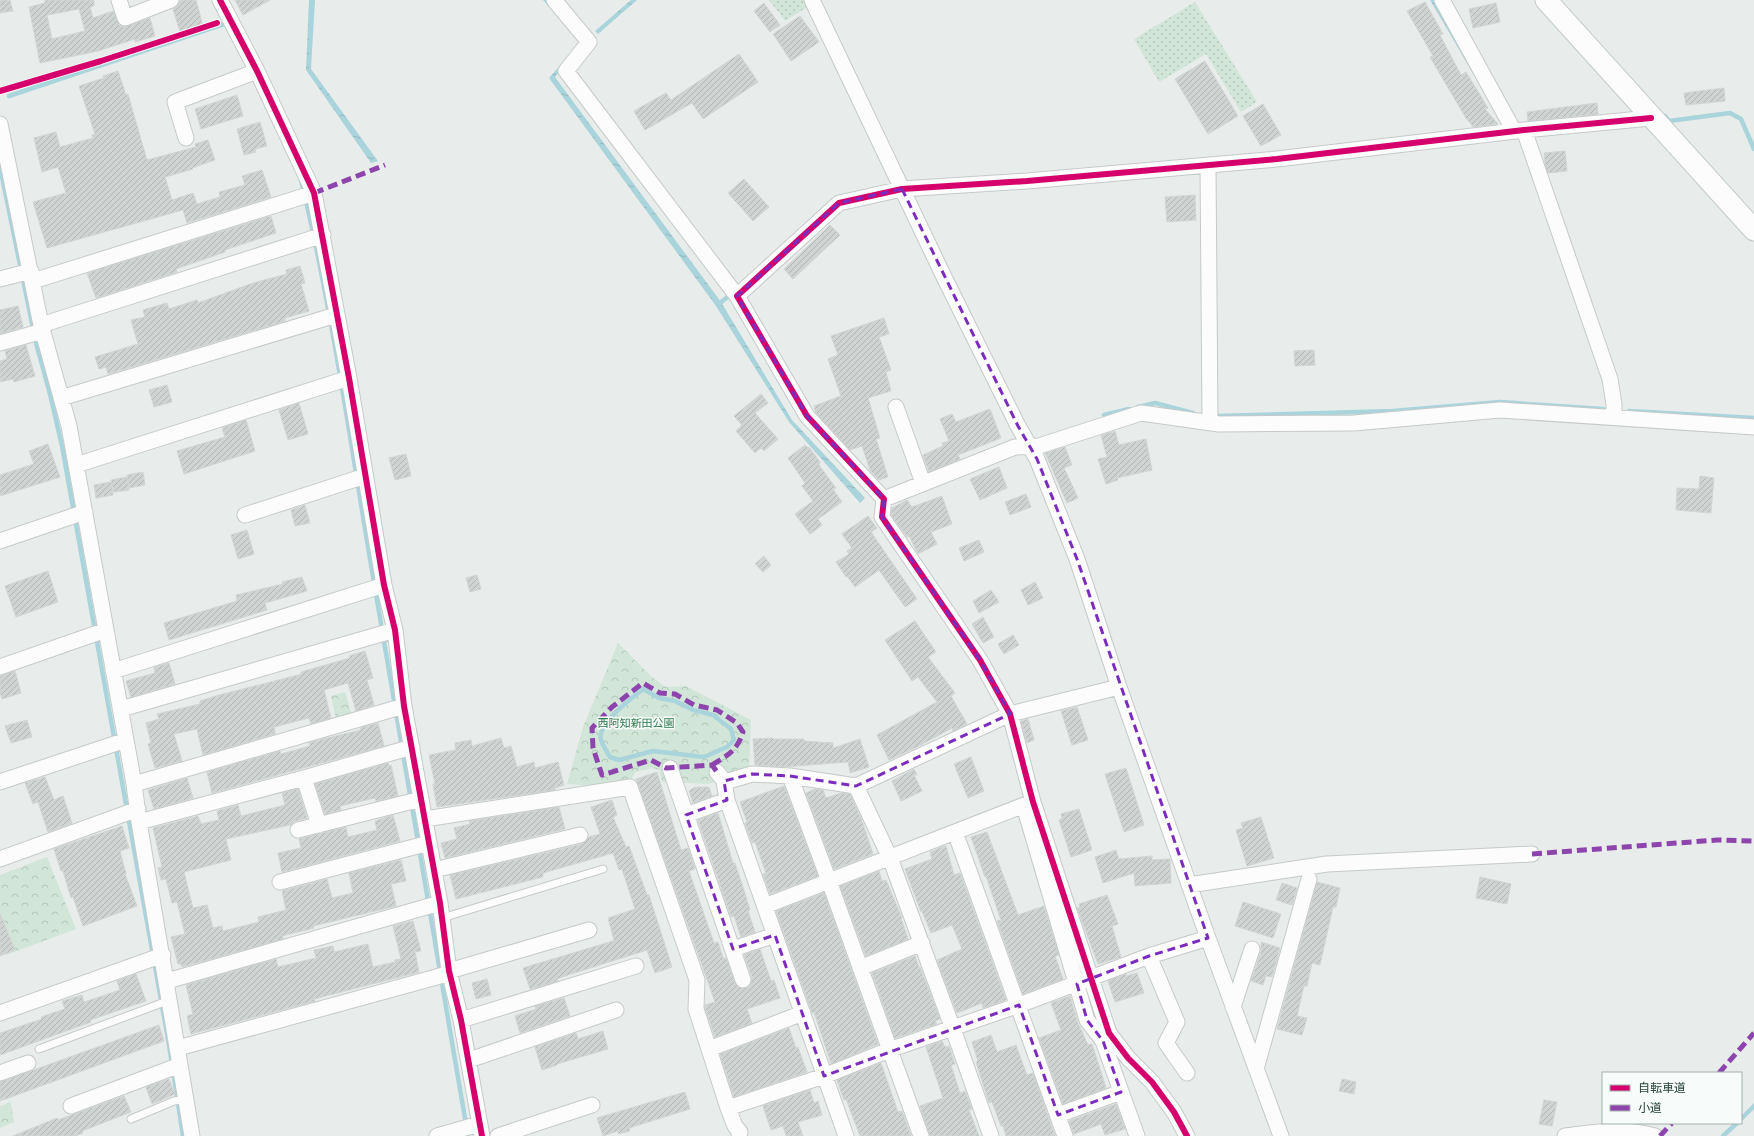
<svg xmlns="http://www.w3.org/2000/svg" width="1754" height="1136" font-family="'Varela Round','Noto Sans JP',sans-serif">
<style>
.park{fill:url(#park-crowns)}
.garden{fill:url(#garden-dots)}
.water{fill:url(#water-ripples)}
.lines{fill:none;stroke-linecap:round;stroke-linejoin:round}
.stream{stroke:#a9d4db;stroke-width:4.5}
.building{fill:url(#building-hatch);stroke:#d1d6d4;fill-rule:evenodd}
.lane-casing{stroke:#c5cac8;stroke-width:9}
.street-casing{stroke:#c5cac8;stroke-width:17}
.secondary-casing{stroke:#c3cbc8;stroke-width:23}
.lane{stroke:#fcfcfc;stroke-width:7}
.street{stroke:#fcfcfc;stroke-width:15}
.secondary{stroke:#fcfcfc;stroke-width:21}
.quiet{stroke:#8e44ad;stroke-width:5;stroke-dasharray:10 5;stroke-linecap:butt}
.cycleway-casing{stroke:#f7fbf9;stroke-width:8}
.cycleway{stroke:#d6006c;stroke-width:6}
.marked{fill:none;stroke:#7b2cbf;stroke-width:3;stroke-dasharray:8 5;stroke-linejoin:round}
.labels{text-anchor:middle;dominant-baseline:central;stroke-width:3;stroke-linejoin:round;paint-order:stroke}
.park-label{font-size:11px;fill:#2d7a4b;stroke:#f7fbf9}
</style>
<defs>
<pattern id="park-crowns" width="20" height="18" patternUnits="userSpaceOnUse"><rect width="20" height="18" fill="#d1e6d8"/><path d="M2 6a3 3 0 1 1 6 0M12 15a3 3 0 1 1 6 0" fill="none" stroke="#b3c6ba"/></pattern>
<pattern id="garden-dots" width="8" height="8" patternUnits="userSpaceOnUse"><rect width="8" height="8" fill="#d1e6d8"/><path d="M2 2h.1M6 6h.1" fill="none" stroke="#b3c6ba" stroke-width="1.8" stroke-linecap="round"/></pattern>
<pattern id="water-ripples" width="26" height="14" patternUnits="userSpaceOnUse"><rect width="26" height="14" fill="#a9d4db"/><path d="M2 4q2-2 4 0t4 0M15 11q2-2 4 0t4 0" fill="none" stroke="#91b7bd"/></pattern>
<pattern id="building-hatch" width="6" height="6" patternUnits="userSpaceOnUse"><rect width="6" height="6" fill="#cfd4d2"/><path d="M-1 1l2-2M0 6l6-6M5 7l2-2" fill="none" stroke="#b2b7b5"/></pattern>
</defs>
<rect width="100%" height="100%" fill="#e8edeb"/>
<path class="park" d="M618,643L652,677L666,687L686,686L751,720L749,769L730,778L708,784L662,782L659,770L653,768L635,772L629,784L595,786L567,784L583,727Z
M345,692L352,715L336,719L331,696Z
M47,857L76,929L6,955L0,940V875Z
M11,1102L14,1122L0,1128V1106Z"/>
<path class="garden" d="M769,0H806L809,6L785,21Z
M1195,2L1257,102L1241,112L1206,54L1159,82L1134,39Z"/>
<path class="water" d="M309,0H315L311,69L378,161L371,163L306,70Z
M543,0H550L585,43L555,77L721,302L792,420L865,498L860,503L789,422L716,306L549,78L580,43Z
M631,0H637L598,34L595,31Z
M1430,0H1437L1502,123Z"/>
<g class="lines">
<path class="stream" d="M9,96L227,23
M1665,116L1669,121L1730,113L1741,119L1754,149
M0,167L36,343L50,394L62,446L169,1045L183,1136
M301,180C331,305 349,433 370,559C403,752 435,944 468,1136
M719,304L731,294
M1138,407L1155,403L1193,413
M1629,411L1754,418
M1104,415L1129,409
M1217,416L1393,411L1500,402L1603,409
M643,689L659,698L675,701L693,710L713,715L731,729L734,740L727,747L704,757L653,751L619,760L610,757C607,752 603,746 601,740C596,724 631,699 643,689Z
M1741,1119L1754,1106
M1723,1136L1737,1123"/>
</g>
<path class="building" d="M0,0H10L13,11L0,13Z
M45,0H94V6L90,7L93,18L113,11L119,25L124,27L150,18L155,36L135,42V39L98,51L40,63L29,7L45,3ZM79,9L85,31L52,39L47,15Z
M180,0H196L203,26L180,32L173,9L178,5Z
M235,0H270L243,15Z
M1425,2L1443,34L1440,35L1461,75L1466,72L1488,108L1485,109L1498,124L1473,127L1468,120H1467L1430,57L1433,56L1407,11Z
M764,3L780,25L770,32L754,11Z
M1496,3L1500,22L1473,28L1469,9Z
M800,16L819,42L791,61L773,34Z
M739,54L758,82L703,119L692,103L645,130L634,111L666,93L671,100Z
M1205,61L1238,116L1208,134L1175,79Z
M118,71L126,95L128,94L133,112L147,160L196,147L195,144L208,140L215,160L192,168L193,169L165,177L172,200L193,193L197,204L220,197L219,192L245,185L242,176L262,170L271,197L187,223L183,210L47,248L33,202L66,193L58,167L42,172L34,138L56,132L60,147L93,138L92,135L95,134L79,86L104,78L103,76Z
M1724,88L1725,101L1686,105L1684,93Z
M237,95L243,116L201,129L195,109Z
M1597,103L1598,114L1528,121L1527,112Z
M1263,104L1281,135L1261,146L1243,116Z
M260,122L267,146L255,149L256,152L244,155L237,129Z
M1565,151L1567,171L1548,173L1545,164L1544,153Z
M744,179L769,207L753,221L728,193Z
M1195,195L1196,220L1167,222L1165,197Z
M271,216L276,233L225,250V252L176,269L177,272L96,298L87,273Z
M830,225L840,235L793,279L784,269Z
M300,266L305,283L301,284L309,311L285,318V321L108,374L106,367L99,369L95,357L138,344L131,320L145,317L143,310L167,303L169,309L197,300L198,303L253,283L287,274L286,270Z
M18,306L23,327L0,334V310Z
M884,318L889,334L879,337L891,370L886,372L891,391L868,398L880,438L876,439L888,477L879,480L870,470L862,446L850,450L816,413L814,406L841,396L828,359L838,355L831,336Z
M26,345L35,376L14,382L13,379L0,382V361L7,359L5,351Z
M1314,350L1315,365L1295,366L1294,351Z
M167,385L172,402L154,407L149,390Z
M761,394L768,403L755,413L778,439L764,451L761,448L755,453L736,431L742,425L734,416Z
M299,403L308,434L288,440L279,410Z
M990,409L1001,438L958,455L960,459L929,472L923,455L943,446L942,443L949,441L940,419L952,414L956,422Z
M246,420L255,451L184,474L177,451L225,437L222,428Z
M1115,431L1119,445L1146,439L1152,470L1117,478L1118,480L1106,484L1098,459L1107,457L1101,435Z
M48,444L60,477L0,496V475L34,464L29,451Z
M805,445L808,448L809,447L820,462L819,465L836,488L833,489L842,502L818,519L822,525L810,534L795,514L813,501L802,486L805,483L788,458Z
M1065,447L1072,465L1064,468L1078,498L1067,503L1045,453Z
M406,454L411,476L395,480L389,458Z
M999,467L1007,488L980,500L970,479Z
M143,472L145,485L129,488L127,475Z
M1700,476L1714,478L1711,513L1676,510L1677,488L1699,489Z
M127,477L129,490L114,492L111,480Z
M111,482L113,495L96,498L94,485Z
M1026,494L1031,507L1010,515L1005,502Z
M942,496L952,524L931,532L937,544L918,554L909,536L907,537L891,515L892,508L907,500L912,507Z
M305,505L310,523L295,526L291,510Z
M868,516L877,528L871,532L917,599L905,607L879,570L855,587L847,576L846,577L836,562L849,554L847,551L852,548L842,534Z
M247,530L254,554L238,559L231,535Z
M979,540L984,552L964,561L959,548Z
M764,556L771,565L763,572L755,564Z
M48,571L58,602L16,617L5,586Z
M477,575L481,589L470,592L466,578Z
M302,577L307,591L265,603L267,610L169,640L164,623L237,601L236,595L283,584L282,582Z
M1035,582L1043,598L1028,605L1021,590Z
M991,590L999,602L979,613L973,601Z
M983,617L994,637L983,643L972,624Z
M915,621L936,652L928,657L955,693L951,696L967,724L953,731L952,728L917,747L889,760L877,735L937,702L918,677L912,681L885,640Z
M1013,635L1019,645L1004,654L998,644Z
M365,651L373,678L367,680L374,705L356,711L348,683L324,690L331,718L311,724L309,718L274,727L275,734L203,755L197,729L174,734L182,761L155,768L148,744L151,743L146,723L159,719L157,714L200,704V701L219,695L302,674L301,672L350,658L349,656Z
M169,663L175,684L131,697L126,681L155,673L154,667Z
M15,671L21,693L2,699L0,693V676Z
M1077,707L1088,740L1072,745L1061,711Z
M1028,719L1034,740L1027,743L1021,721Z
M27,720L32,737L11,743L5,726Z
M378,723L384,746L212,793L207,772L280,751L281,754L310,746L309,743L315,741L361,730L360,728Z
M501,738L504,748L511,746L517,767L534,762L535,768L558,762L564,785L555,788V790L437,807L433,784H435L429,755L456,750L455,743L471,740L472,746Z
M773,738V739H804V741L833,743V748L860,739L869,767L850,773L848,762L783,767L755,765L753,739Z
M971,757L984,791L968,798L954,764Z
M388,763L389,766L391,765L398,796L376,801L375,798L340,806L341,810L325,814L315,784Z
M1126,768L1144,825L1124,832L1105,774Z
M914,769L917,775H914L922,791L901,801L892,781Z
M657,772L681,850L688,848L695,869L689,871L714,943L718,942L723,958H726L735,983L742,989L750,986L752,977L744,955L760,949L771,981L774,980L780,998L747,1009L752,1023L715,1037L705,1008V1005L715,1002L636,779Z
M45,777L54,800L63,796L72,823L48,832L38,802L33,804L25,783Z
M187,778L193,798L154,809L148,790Z
M784,786L818,876L770,894L763,874L766,873L755,842L752,843L745,823L747,822L740,802Z
M695,787H709L712,796L693,803L689,791Z
M298,789L307,818L295,821L290,826V825L226,839L231,860L184,872L193,908L207,905L213,928L222,926L223,931L259,922L258,917L286,910L282,891L327,879L332,898L353,893L349,873L401,860L406,881L391,884L396,906L313,926L314,928L282,936L283,939L182,967L181,964H178L171,937L185,934L177,902L172,903L166,879L161,880L158,868L162,867L153,828L198,816L201,824L219,820L217,811L238,805L241,816L285,805L282,793Z
M815,789L823,790L826,798L841,793L850,794L862,821L873,854L834,869L806,793Z
M612,800L617,815L613,817L626,847L629,846L647,895H649L672,967L655,973L647,950L571,974L557,979L558,981L530,989L523,968L613,941L614,940L608,918L635,909L622,869L619,870L613,853L543,873V877L456,899L450,875L582,844L586,841L589,837L600,834L591,807Z
M559,807L565,829L445,858L441,843L457,839L454,828L470,824L469,821Z
M1079,809L1092,850L1071,857L1059,820L1062,818L1061,814Z
M718,813L733,863H735L742,884L750,910L748,911L755,932L741,937L734,916L731,917L698,820Z
M393,815L400,841L282,872L278,853L301,848L299,839L346,827L348,837L377,830L375,821Z
M1261,817L1274,858L1247,866L1236,830L1243,828L1241,823Z
M122,826L129,848L120,851L126,874H125L137,906L83,926L73,897L71,898L63,871H61L54,849Z
M987,832L1018,915L1044,906L1059,955L1055,956L1063,979L1023,994L997,921L1001,920L986,876L985,877L971,837Z
M944,846H946L954,875L960,873L1006,1000L983,1008L982,1003L957,1013L937,960L962,949L952,925L931,933L922,911L921,912L905,869L932,859L930,852Z
M1116,850L1119,859L1152,856V860L1170,859L1171,883L1135,886L1134,873L1103,883L1095,857Z
M879,871L882,881L886,880L902,918H901L908,939L866,956L840,886Z
M1480,877L1511,884L1507,904L1476,898Z
M1317,882L1340,888L1336,907H1333L1320,965L1312,963L1307,986H1304L1297,1016L1307,1018L1302,1035L1277,1029Z
M1282,883L1297,888L1292,905L1276,900Z
M824,893L878,1044L831,1064L814,1012L812,1013L776,911Z
M1107,895L1118,924L1112,926L1121,957L1098,964L1077,908L1080,907L1079,904Z
M1243,902L1281,914L1273,938L1235,926Z
M0,913L15,950L0,956Z
M413,921L421,951L415,952L419,972L314,999L315,1001L191,1034L187,1016L193,1014L186,985L276,959L278,967L316,958L314,950L333,946L334,952L368,944L373,967L395,962V960L401,959L393,926Z
M1261,942L1280,948L1272,977L1266,976L1263,985L1251,981L1261,952Z
M915,956L919,967H920L940,1019L935,1021L937,1024L895,1038L872,973Z
M1137,973L1144,993L1115,1002L1108,981L1126,974V976Z
M136,974L146,1001L90,1020L91,1022L0,1055V1033L42,1019L41,1017L65,1009L62,1001L82,995L84,1002L120,990L117,981Z
M487,979L491,995L476,999L472,983Z
M1070,996L1078,1023L1088,1045L1092,1044L1106,1088L1063,1104L1039,1038L1061,1030L1051,1003Z
M564,998L570,1016L520,1033L515,1016L536,1009L535,1006Z
M159,1025L164,1041L0,1101V1082Z
M789,1028L796,1048L798,1047L807,1072L734,1097L720,1054Z
M603,1031L608,1049L557,1064V1065L542,1070L535,1047L576,1033L578,1039Z
M991,1035L997,1052L1016,1045L1027,1075L1033,1073L1055,1136H1006L1003,1126H1001L992,1102L989,1103L976,1062L978,1061L972,1042Z
M942,1041L945,1047L949,1046L955,1064L951,1065L960,1093L965,1091L972,1109L969,1110L979,1136H930L920,1106L943,1098L926,1047Z
M881,1063L898,1112L902,1111L911,1136H860L846,1099L844,1100L837,1080Z
M169,1079L175,1094L152,1104L146,1087Z
M1342,1079L1356,1082L1354,1094L1339,1091Z
M810,1090L814,1103L818,1101L822,1115L798,1122L803,1136H786L783,1126L771,1130L763,1106Z
M685,1092L690,1109L629,1128L630,1131L618,1134V1131L603,1136L597,1118Z
M124,1096L131,1112L82,1131L83,1133L75,1136H13L57,1118L58,1120Z
M1544,1100L1557,1102L1552,1126L1539,1124Z
M1116,1104L1125,1129L1105,1135L1101,1124L1074,1134L1069,1121Z"/>
<g class="lines">
<defs>
<path id="lane" d="M442,918L603,869
M39,1049L170,1000
M131,1119L174,1101L186,1099"/>
<path id="street" d="M119,0L125,18L171,0
M220,0L257,71L314,193L349,378L384,585L395,630L404,706L440,903L449,971L461,1020L482,1136
M554,0L589,42L566,71L737,296
M812,0L944,277L1018,426L1037,459L1077,559L1119,687L1208,938L1281,1136
M1442,0L1514,131
M0,124L41,325L69,426L134,784L139,822L192,1136
M1524,130L1610,379L1614,404V417
M186,138L175,102L257,71
M1208,165L1210,423
M0,279L31,271
M33,281L314,193
M41,325L323,235
M0,343L43,331
M61,398L336,315
M896,407L923,483
M76,465L349,378
M884,499L1015,447L1039,446L1141,413L1219,424L1354,423L1500,410L1754,427
M245,515L365,476
M0,541L85,512
M0,667L106,630
M113,671L384,585
M121,709L395,630
M670,768L743,980
M717,772L725,782L752,774L790,776L856,786L1010,714L1119,687
M790,776L829,881L921,1136
M304,778L319,825
M724,781L727,800L846,1136
M0,782L126,740
M134,784L404,706
M856,786L890,858L953,1029L991,1136
M1024,806L1087,1020L1103,1041L1137,1136
M686,815L727,800
M425,819L630,787L697,980L696,1009L728,1108L735,1126L740,1132L739,1136
M139,822L304,778L412,747
M298,830L421,799
M955,832L1065,1136
M0,859L138,809
M434,870L580,835
M280,882L429,843
M1189,885L1327,864L1532,854
M765,906L1032,802
M733,949L775,935
M1149,956L1177,1022L1166,1043L1187,1073
M860,968L922,943
M167,981L440,903
M1233,1007L1252,949
M0,1013L163,955
M461,1020L636,966
M178,1048L433,978L443,975L449,971L589,930
M709,1049L803,1013
M469,1060L616,1010
M1256,1069L1309,879
M0,1073L28,1063
M71,1106L180,1065
M728,1108L824,1076L889,1050L1019,1005L1149,956L1208,938
M1058,1115L1121,1092
M437,1136L479,1124
M498,1136L592,1105
M1187,1136L1174,1112L1152,1082L1128,1058L1109,1033L1033,802L1010,714L980,660L882,517L884,499L807,416L737,296L839,203L902,189L1027,181L1277,159L1524,130L1651,118
M1565,1136C1598,1132 1622,1127 1655,1136"/>
<path id="secondary" d="M1546,0L1754,230"/>
</defs>
<use href="#lane" class="lane-casing"/>
<use href="#street" class="street-casing"/>
<use href="#secondary" class="secondary-casing"/>
<use href="#lane" class="lane"/>
<use href="#street" class="street"/>
<use href="#secondary" class="secondary"/>
<path class="quiet" d="M314,193L385,165
M712,765C728,755 737,751 743,732L737,723L717,710L694,705L675,694L660,693L643,683L612,707L592,728L593,748L602,775L651,760L666,768L712,765L717,772
M1532,854L1717,840L1754,841
M1719,1073L1754,1033
M1660,1136L1672,1123"/>
<defs>
<path id="cycleway" d="M220,0L257,71L314,193L349,378L384,585L395,630L404,706L440,903L449,971L461,1020L482,1136
M0,91L101,61L217,23
M1187,1136L1174,1112L1152,1082L1128,1058L1109,1033L1033,802L1010,714L980,660L882,517L884,499L807,416L737,296L839,203L902,189L1027,181L1277,159L1524,130L1651,118"/>
</defs>
<use href="#cycleway" class="cycleway-casing"/>
<use href="#cycleway" class="cycleway"/>
</g>
<path class="marked" d="M902,189L1018,426L1037,459L1077,559L1208,938L1149,956L1077,984L1087,1020L1103,1041L1121,1092L1058,1115L1019,1005L824,1076L775,935L733,949L686,815L727,800L724,781L752,774L790,776L856,786L1010,714L980,660L882,517L884,499L807,416L737,296L839,203Z"/>
<g class="labels">
<g class="park-label">
<text x="636" y="723">西阿知新田公園</text>
</g>
</g>
<rect x="1602" y="1072" width="140" height="52" fill="#f7fbf9" stroke="#a3b1ad"/>
<rect x="1610" y="1085" width="20" height="6" fill="#d6006c" stroke="#a3b1ad"/>
<text x="1638" y="1092" font-size="12" fill="#24423a">自転車道</text>
<rect x="1610" y="1105" width="20" height="6" fill="#8e44ad" stroke="#a3b1ad"/>
<text x="1638" y="1112" font-size="12" fill="#24423a">小道</text>
</svg>
